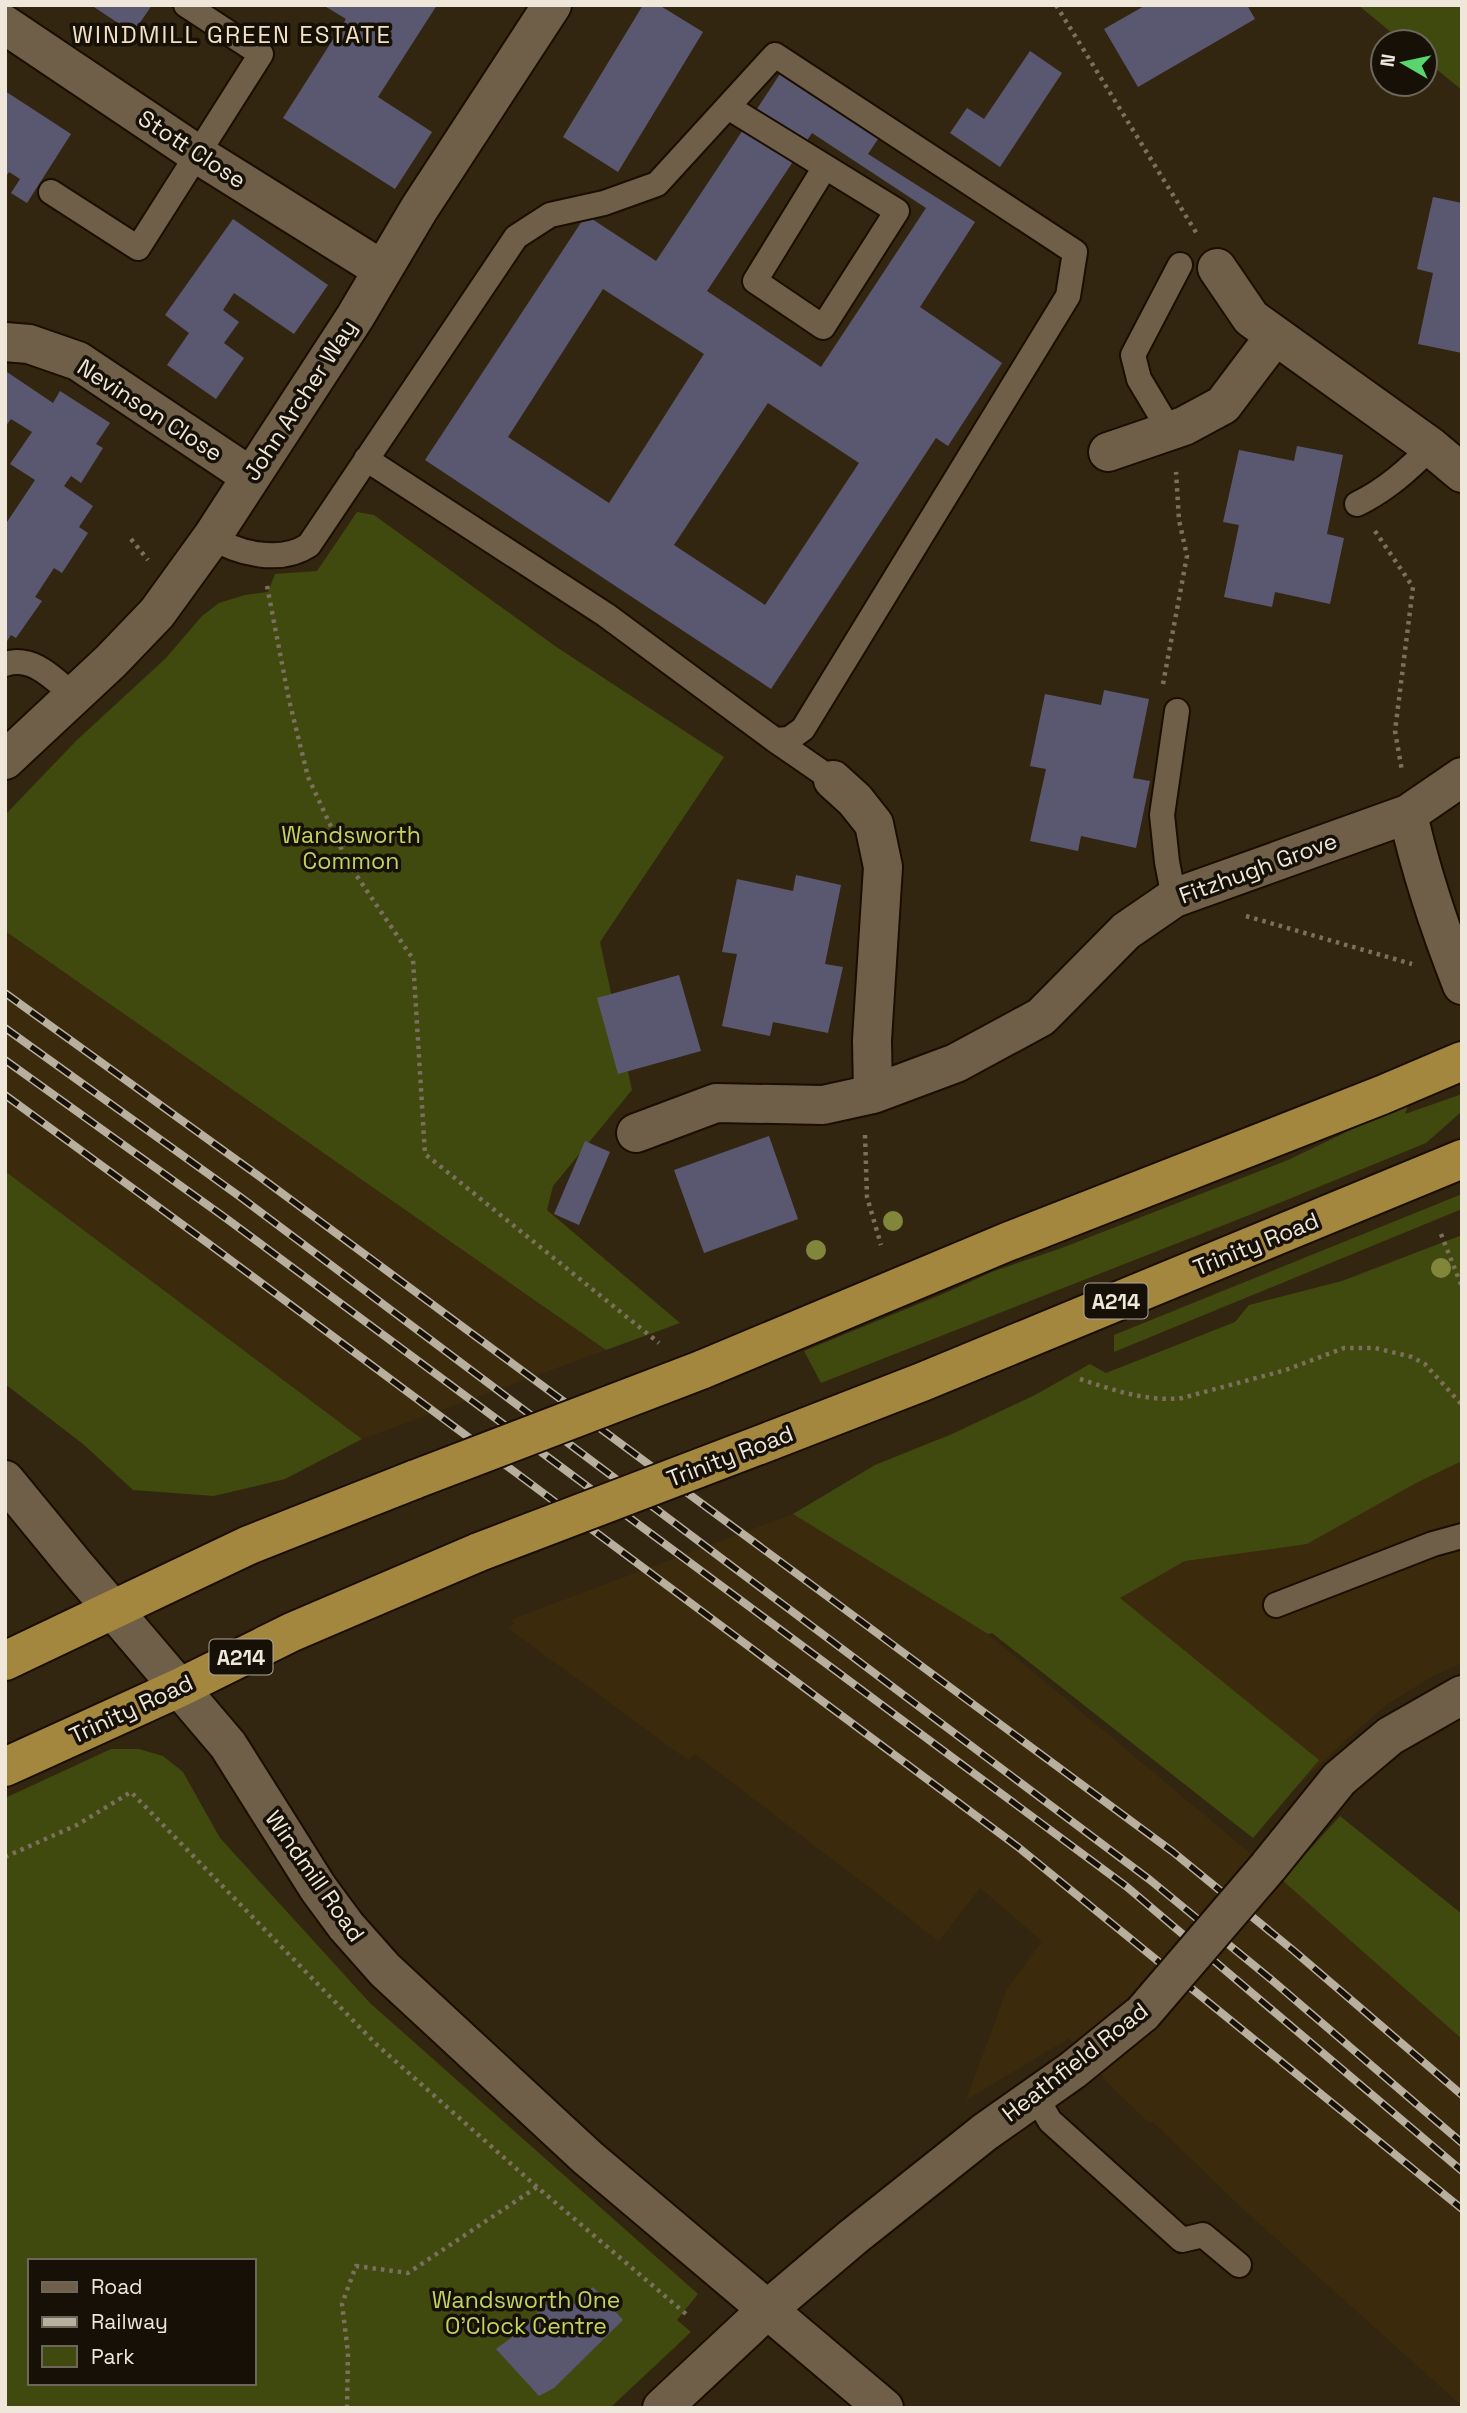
<svg xmlns="http://www.w3.org/2000/svg" width="1467" height="2413" font-family="'Space Grotesk',sans-serif">
<style>
.built{fill:#3c2a0d}
.green{fill:#40490e;fill-rule:evenodd}
.building{fill:#5a5871;fill-rule:evenodd}
.lines{fill:none;stroke-linecap:round;stroke-linejoin:round}
.lane-casing{stroke:#1a0e00;stroke-width:28}
.street-casing{stroke:#1a0e00;stroke-width:42}
.secondary-casing{stroke:#1a0e00;stroke-width:42}
.highway-casing{stroke:#1a0e00;stroke-width:42}
.path{stroke:#7b705d;stroke-width:4.5;stroke-dasharray:3.5 5;stroke-linecap:butt}
.lane{stroke:#6f5f48;stroke-width:24}
.street{stroke:#6f5f48;stroke-width:38}
.secondary{stroke:#6f5f48;stroke-width:38}
.highway{stroke:#a4873f;stroke-width:38}
.rail-casing{stroke:#b8af9f;stroke-width:8}
.rail{stroke:#161007;stroke-width:5;stroke-dasharray:16;stroke-linecap:butt}
.street-bridge-casing{stroke:#1a0e00;stroke-width:42;stroke-linecap:butt}
.highway-bridge-casing{stroke:#1a0e00;stroke-width:42;stroke-linecap:butt}
.street-bridge{stroke:#6f5f48;stroke-width:38}
.highway-bridge{stroke:#a4873f;stroke-width:38}
.tree{fill:#81863b}
.labels{text-anchor:middle;dominant-baseline:central;stroke-width:7;stroke-linejoin:round;paint-order:stroke}
.shield{fill:#161007;stroke:#aea69b;stroke-width:2}
.shield-label{font-size:21px;font-weight:bold;fill:#efe7da}
.street-label{font-size:23px;fill:#efe7da;stroke:#161007}
.park-label{font-size:23px;fill:#c0d55e;stroke:#161007}
.neighbourhood-label{font-size:24px;letter-spacing:2px;fill:#f1e0c5;stroke:#161007}
</style>
<rect width="100%" height="100%" fill="#332610"/>
<path class="built" d="M5,931L606,1350L362,1439L5,1171Z
M1462,1453V1663L1433,1676L1389,1703L1349,1737L1281,1802L1046,1616Z
M793,1514L988,1634L1282,1880L1462,1916V2406L1242,2208L1153,2122L1149,2123L1111,2086L1069,2038L966,2100L1007,1989L1042,1941L980,1888L939,1941L695,1754L688,1760L508,1628L514,1623L510,1620Z"/>
<path class="green" d="M1358,5H1462V90L1425,60V42H1403Z
M357,512L374,515L555,646L724,757L600,942L632,1090L553,1186L547,1210L680,1323L606,1350L5,931V815L77,740L166,658L202,616L219,603L245,595L268,592L275,574L317,571Z
M1462,1094L1460,1113L1426,1143L1252,1214L821,1383L804,1351L945,1293L994,1271L1059,1249L1288,1160L1409,1102L1405,1114Z
M5,1171L362,1439L285,1479L214,1496L133,1490L83,1444L5,1384Z
M1462,1194V1209L1114,1352V1335Z
M1462,1235V1461L1416,1483L1307,1544L1185,1561L1120,1598L1319,1760L1253,1838L992,1633L988,1634L793,1514L875,1465L952,1434L1035,1395L1090,1364L1106,1373L1235,1322L1249,1305L1342,1281Z
M111,1749H139L163,1756L183,1772L220,1838L370,2003L698,2294L677,2320L691,2332L610,2408H5V1798ZM30,2261H254V2383H30Z
M1340,1816L1462,1914V2039L1282,1880Z"/>
<path class="building" d="M91,5H152L133,33Z
M323,5H437L378,97L432,132L395,189L283,118L346,19Z
M643,5H659L703,32L618,172L563,137Z
M1146,5H1247L1255,19L1138,87L1104,29Z
M1030,51L1062,73L1000,167L950,133L967,108L984,119Z
M782,71L880,136L868,154L975,222L920,307L1002,363L948,446L936,438L771,689L425,460L586,215L656,261ZM812,133L926,208L821,367L707,291ZM603,289L704,354L609,503L508,437ZM768,403L859,463L765,605L674,545Z
M5,91L71,134L27,203L11,193L20,179L9,172L5,178Z
M1433,197L1462,203V353L1418,344L1433,273L1417,269Z
M233,219L328,285L294,334L234,293L223,310L239,322L224,343L244,358L216,399L167,365L189,333L165,315Z
M7,372L53,403L60,391L110,423L96,444L103,448L81,483L71,476L64,486L93,506L79,527L88,533L62,573L54,568L35,597L42,601L16,638L11,635L5,644V525L35,480L10,464L32,432L11,419L5,427Z
M1297,446L1343,455L1327,534L1344,538L1330,604L1275,592L1272,607L1224,597L1239,525L1223,522L1239,450L1294,461Z
M1104,690L1149,699L1133,778L1150,781L1136,848L1081,836L1078,851L1030,841L1046,769L1030,766L1045,694L1101,705Z
M796,875L841,885L825,964L843,967L828,1033L773,1022L770,1036L722,1026L737,954L722,952L737,879L793,891Z
M679,975L701,1051L618,1074L597,998Z
M769,1136L798,1219L704,1253L674,1170Z
M585,1141L610,1152L579,1225L554,1214Z
M593,2287L623,2320L554,2388L539,2396L496,2349L511,2338L559,2292L572,2306Z"/>
<g class="lines">
<defs>
<path id="lane" d="M728,107L897,211L823,327L755,281L825,167
M51,192L138,248L261,54L186,5
M1170,431L1139,379L1133,355L1180,265
M1357,504C1386,490 1408,470 1431,447
M212,537C238,554 281,564 309,545L516,237L550,215L604,203L657,184L775,55L1075,252L1068,296L803,729L789,739L775,740L606,615L366,459
M5,664C33,655 54,679 74,696
M775,740L833,780
M1174,898L1167,862L1162,815L1177,711
M1276,1605L1433,1544L1462,1536
M1036,2097L1050,2121L1182,2240L1203,2235L1239,2265"/>
<path id="street" d="M5,25L197,154L381,269
M1217,268L1251,318L1431,447L1462,473
M5,342L29,344L78,361L250,476
M1108,452L1184,426L1223,405L1275,336
M5,760L111,661L157,613L212,537L355,317L419,209L552,5
M833,780L855,800L874,824L883,867L872,1040L873,1094L956,1063L1041,1017L1126,931L1174,898L1408,814L1462,777
M1408,814C1421,873 1440,929 1462,985
M636,1133L716,1103L823,1105L873,1094
M1268,1867L1339,1779L1390,1736L1462,1695
M662,2408L768,2309L853,2237L985,2132L1073,2070L1143,2013"/>
<path id="secondary" d="M5,1480L74,1564L228,1745L318,1888L346,1926L385,1970L588,2158L884,2408"/>
<path id="highway" d="M701,1370L1007,1242L1382,1095L1462,1061
M770,1441L922,1382L1462,1159
M5,1661L249,1545L416,1479
M5,1767L181,1687L292,1632L479,1552"/>
</defs>
<use href="#lane" class="lane-casing"/>
<use href="#street" class="street-casing"/>
<use href="#secondary" class="secondary-casing"/>
<use href="#highway" class="highway-casing"/>
<path class="path" d="M1056,5L1197,234
M1375,531L1413,587L1395,731L1402,771
M131,539L148,560
M267,586L289,700L308,777L348,863L413,959L425,1154L659,1343
M1163,684L1187,556L1179,520L1176,472
M1246,916L1412,964
M865,1135L867,1197L881,1245
M1441,1234L1462,1287
M1080,1379C1113,1390 1147,1402 1182,1398L1286,1370L1344,1348H1375L1412,1357L1425,1364L1462,1405
M5,1857L77,1825L131,1792L376,2044L537,2187L686,2314
M347,2408L348,2353L342,2304L356,2266L408,2273L537,2187"/>
<use href="#lane" class="lane"/>
<use href="#street" class="street"/>
<use href="#secondary" class="secondary"/>
<use href="#highway" class="highway"/>
<defs>
<path id="rail" d="M5,993L256,1174L1173,1852L1294,1951L1462,2095
M5,1028L239,1196L1150,1880L1273,1981L1462,2143
M5,1060L227,1219L1127,1887L1462,2171
M5,1095L209,1244L1018,1847L1462,2209"/>
</defs>
<use href="#rail" class="rail-casing"/>
<use href="#rail" class="rail"/>
<defs>
<path id="street-bridge" d="M1143,2013L1268,1867"/>
<path id="highway-bridge" d="M416,1479L701,1370
M479,1552L770,1441"/>
</defs>
<use href="#street-bridge" class="street-bridge-casing"/>
<use href="#highway-bridge" class="highway-bridge-casing"/>
<use href="#street-bridge" class="street-bridge"/>
<use href="#highway-bridge" class="highway-bridge"/>
</g>
<g class="tree">
<circle cx="893" cy="1221" r="10"/>
<circle cx="816" cy="1250" r="10"/>
<circle cx="1441" cy="1268" r="10"/>
</g>
<g class="labels">
<g class="shield">
<rect x="1084.5" y="1283.5" width="63" height="35" rx="5"/>
<rect x="209.5" y="1639.5" width="63" height="35" rx="5"/>
</g>
<g class="shield-label">
<text x="1116" y="1301">A214</text>
<text x="241" y="1657">A214</text>
</g>
<g class="street-label">
<text transform="translate(192 149) rotate(33)">Stott Close</text>
<text transform="translate(300 400) rotate(-57)">John Archer Way</text>
<text transform="translate(150 410) rotate(33)">Nevinson Close</text>
<text transform="translate(1258 868) rotate(-20)">Fitzhugh Grove</text>
<text transform="translate(1256 1244) rotate(-22)">Trinity Road</text>
<text transform="translate(730 1456) rotate(-21)">Trinity Road</text>
<text transform="translate(131 1709) rotate(-25)">Trinity Road</text>
<text transform="translate(315 1876) rotate(55)">Windmill Road</text>
<text transform="translate(1075 2062) rotate(-38)">Heathfield Road</text>
</g>
<g class="park-label">
<text x="351" y="835">Wandsworth<tspan x="351" dy="26">Common</tspan></text>
<text x="526" y="2300">Wandsworth One<tspan x="526" dy="26">O'Clock Centre</tspan></text>
</g>
<g class="neighbourhood-label">
<text x="232" y="34">WINDMILL GREEN ESTATE</text>
</g>
</g>
<rect width="1467" height="2413" fill="none" stroke="#efe7da" stroke-width="14"/>
<rect x="28" y="2259" width="228" height="126" fill="#161007" stroke="#6d665b" stroke-width="2"/>
<rect x="42" y="2282" width="35" height="10" fill="#6f5f48" stroke="#6d665b" stroke-width="2"/>
<text x="91" y="2294" font-size="21" fill="#efe7da">Road</text>
<rect x="42" y="2317" width="35" height="10" fill="#b8af9f" stroke="#6d665b" stroke-width="2"/>
<text x="91" y="2329" font-size="21" fill="#efe7da">Railway</text>
<rect x="42" y="2346" width="35" height="21" fill="#40490e" stroke="#6d665b" stroke-width="2"/>
<text x="91" y="2364" font-size="21" fill="#efe7da">Park</text>
<g transform="translate(1404 63) rotate(279)"><circle r="33" fill="#161007" stroke="#6d665b" stroke-width="2"/>
<path d="M0-5L12 26L0 18L-12 26Z" fill="#59d56f"/>
<text y="-10" font-size="19" font-weight="bold" text-anchor="middle" fill="#efe7da">N</text>
</g>
</svg>
